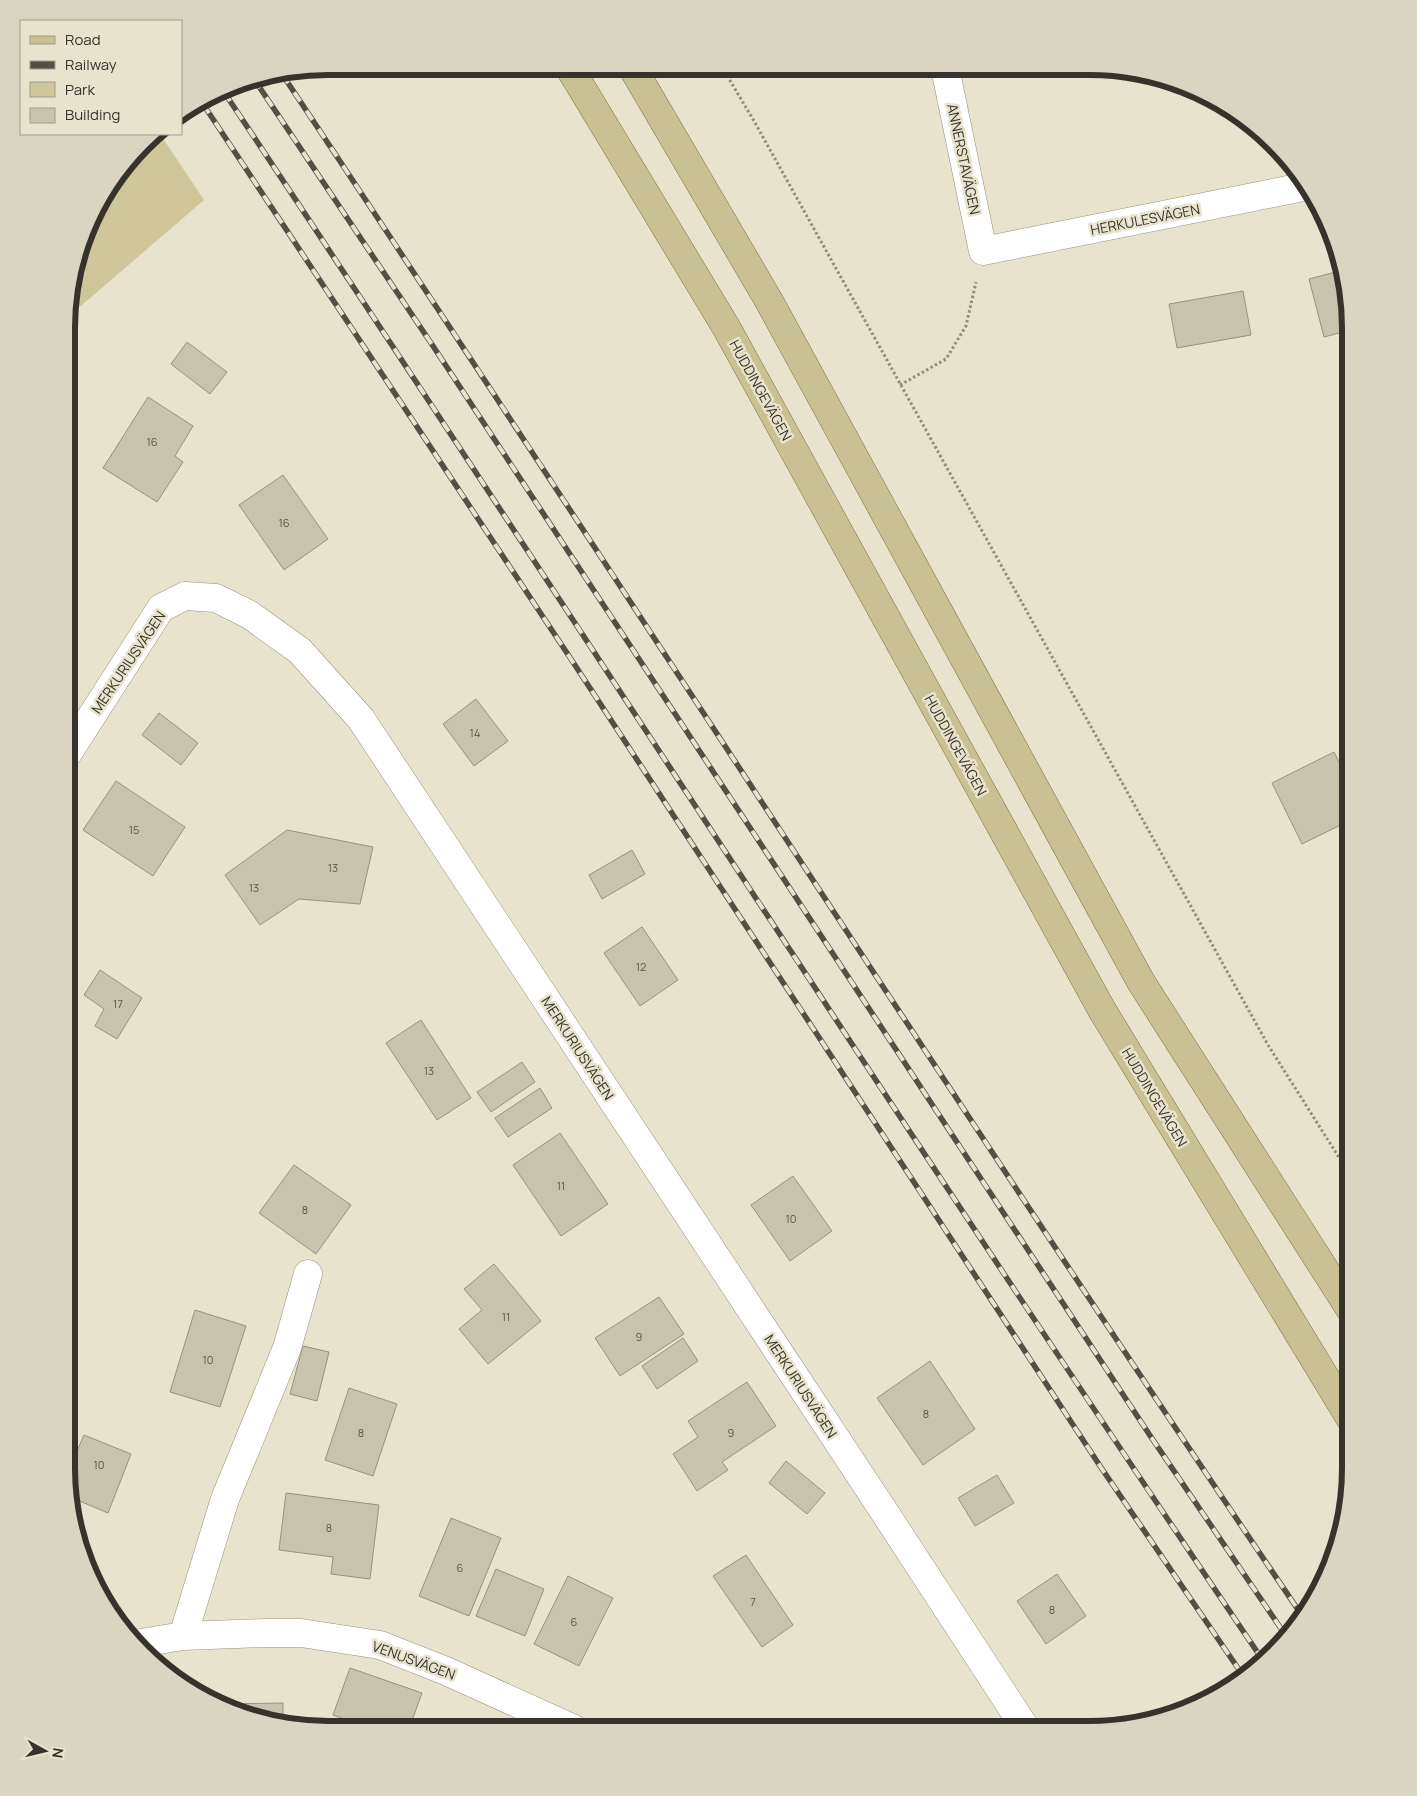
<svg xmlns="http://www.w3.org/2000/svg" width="1417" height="1796" font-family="Manrope,sans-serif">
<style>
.green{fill:#cfc69a}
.building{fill:#c7c3ad;stroke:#97937e}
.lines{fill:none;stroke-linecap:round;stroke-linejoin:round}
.street-casing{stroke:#98947f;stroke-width:29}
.primary-casing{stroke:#7e7341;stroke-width:29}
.path{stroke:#928e7f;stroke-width:3;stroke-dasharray:2.5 2.5;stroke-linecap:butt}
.street{stroke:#fff;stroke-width:28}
.primary{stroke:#c9c094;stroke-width:28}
.rail-casing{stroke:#524f44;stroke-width:5.5}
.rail{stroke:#e8e3cd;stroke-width:4;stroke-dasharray:11;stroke-linecap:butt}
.labels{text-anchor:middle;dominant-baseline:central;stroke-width:5;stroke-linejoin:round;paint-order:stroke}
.number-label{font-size:11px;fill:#5a574b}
.street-label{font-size:14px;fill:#35332a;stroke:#e8e3cd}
.rim{fill:none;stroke:#35332a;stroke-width:6}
</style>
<rect width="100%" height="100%" fill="#e8e3cd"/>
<path class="green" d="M154,134H160L204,200L68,317L69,294L101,198Z"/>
<path class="building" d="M1009,68H1057L1010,76Z
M1343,270L1351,330L1324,337L1309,279Z
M1243,291L1251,335L1177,348L1169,304Z
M187,342L227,372L210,394L171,364Z
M148,397L193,426L175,456L183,462L157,502L103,468Z
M283,475L328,539L284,570L239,505Z
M476,699L508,741L474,766L443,724Z
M159,713L198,743L181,765L142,735Z
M1334,752L1351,786V820L1302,844L1272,783Z
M116,781L185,827L153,876L83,830Z
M287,830L373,847L360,904L299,899L260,925L225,875Z
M632,850L645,874L602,899L589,875Z
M642,927L678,980L640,1006L604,953Z
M100,970L142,998L117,1039L95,1026L104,1009L84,995Z
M421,1020L471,1098L437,1120L386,1043Z
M522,1062L535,1082L491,1112L477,1092Z
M540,1088L552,1108L508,1137L495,1118Z
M560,1133L608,1204L561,1236L513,1165Z
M294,1165L351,1205L316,1254L259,1213Z
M793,1176L832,1231L790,1261L751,1205Z
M494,1264L541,1321L488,1364L459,1329L482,1310L464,1289Z
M659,1297L684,1334L620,1376L595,1338Z
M195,1310L246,1326L220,1407L170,1392Z
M683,1338L698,1361L657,1389L642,1366Z
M303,1346L329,1352L317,1401L290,1394Z
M930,1361L975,1429L923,1465L877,1398Z
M747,1382L776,1426L722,1462L728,1470L697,1491L673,1454L698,1437L688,1421Z
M349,1388L397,1404L373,1476L325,1460Z
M84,1435L131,1454L108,1513L70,1497L67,1474Z
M786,1461L825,1493L807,1514L769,1483Z
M997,1475L1014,1503L975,1526L958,1498Z
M286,1493L379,1505L370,1579L331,1574L333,1557L279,1550Z
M451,1518L501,1538L469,1616L419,1596Z
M746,1555L793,1625L762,1647L713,1576Z
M496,1569L544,1589L525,1636L476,1616Z
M1057,1574L1086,1616L1046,1644L1017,1601Z
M568,1576L613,1598L579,1666L534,1644Z
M350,1668L422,1693L409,1729H372L333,1715Z
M283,1703V1724L244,1716L219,1704Z
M844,1724L847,1729H837Z"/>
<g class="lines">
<defs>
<path id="street" d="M945,68L983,251L1308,186
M68,753L161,608L185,596L216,598L250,615L300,651L361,719L889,1519L1026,1729
M183,1636L225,1499L287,1348L308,1274
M135,1644L183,1636L265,1633H301L380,1645L446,1671L574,1729"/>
<path id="primary" d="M569,67L726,327L1102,1010L1350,1418
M632,67L769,301L1141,982L1350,1309"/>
</defs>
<use href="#street" class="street-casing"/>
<use href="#primary" class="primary-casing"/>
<path class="path" d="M722,67L754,121L1268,1045L1350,1175
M900,385L946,359L966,326L976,282"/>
<use href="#street" class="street"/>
<use href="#primary" class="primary"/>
<defs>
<path id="rail" d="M282,74C624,587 957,1107 1303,1617
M254,79L433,346L1151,1437L1286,1636
M224,92C572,614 912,1142 1264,1662
M203,104L567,653L1102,1469L1244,1677"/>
</defs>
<use href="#rail" class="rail-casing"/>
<use href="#rail" class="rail"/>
</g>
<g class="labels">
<g class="number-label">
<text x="152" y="441">16</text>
<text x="284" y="522">16</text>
<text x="475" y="732">14</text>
<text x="134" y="829">15</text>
<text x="333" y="867">13</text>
<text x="254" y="887">13</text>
<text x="641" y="966">12</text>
<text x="118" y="1003">17</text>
<text x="429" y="1070">13</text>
<text x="561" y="1185">11</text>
<text x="305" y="1209">8</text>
<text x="791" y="1218">10</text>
<text x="506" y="1316">11</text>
<text x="639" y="1336">9</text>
<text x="208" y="1359">10</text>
<text x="926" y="1413">8</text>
<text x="361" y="1432">8</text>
<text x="731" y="1432">9</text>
<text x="99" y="1464">10</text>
<text x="329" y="1527">8</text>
<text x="460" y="1567">6</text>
<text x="753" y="1601">7</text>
<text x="1052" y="1609">8</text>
<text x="574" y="1621">6</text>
</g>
<g class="street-label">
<text transform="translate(964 159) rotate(78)">ANNERSTAVÄGEN</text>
<text transform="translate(1145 219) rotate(-11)">HERKULESVÄGEN</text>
<text transform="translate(761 390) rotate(61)">HUDDINGEVÄGEN</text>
<text transform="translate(128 662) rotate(-56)">MERKURIUSVÄGEN</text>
<text transform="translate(956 745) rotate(61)">HUDDINGEVÄGEN</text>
<text transform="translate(578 1048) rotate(57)">MERKURIUSVÄGEN</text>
<text transform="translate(1155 1097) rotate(59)">HUDDINGEVÄGEN</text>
<text transform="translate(801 1386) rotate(57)">MERKURIUSVÄGEN</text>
<text transform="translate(414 1660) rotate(20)">VENUSVÄGEN</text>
</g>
</g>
<path d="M0 0H1417V1796H0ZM328 75H1089A253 253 0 0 1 1342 328V1468A253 253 0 0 1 1089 1721H328A253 253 0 0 1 75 1468V328A253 253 0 0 1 328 75Z" fill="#dad5c0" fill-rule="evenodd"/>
<path class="rim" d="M328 75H1089A253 253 0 0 1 1342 328V1468A253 253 0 0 1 1089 1721H328A253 253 0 0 1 75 1468V328A253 253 0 0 1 328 75Z"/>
<rect x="20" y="20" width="162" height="115" fill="#e8e3cd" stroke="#a09d8c"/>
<rect x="30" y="36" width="25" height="8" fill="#c9c094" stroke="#a09d8c"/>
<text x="65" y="45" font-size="15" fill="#35332a">Road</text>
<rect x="30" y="61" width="25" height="8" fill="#524f44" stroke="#a09d8c"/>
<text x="65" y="70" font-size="15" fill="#35332a">Railway</text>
<rect x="30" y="82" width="25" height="15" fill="#cfc69a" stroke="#a09d8c"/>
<text x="65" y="95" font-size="15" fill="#35332a">Park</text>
<rect x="30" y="108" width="25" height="15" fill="#c7c3ad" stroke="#a09d8c"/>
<text x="65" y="120" font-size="15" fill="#35332a">Building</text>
<g transform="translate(45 1751) rotate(98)" stroke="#e8e3cd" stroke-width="4" paint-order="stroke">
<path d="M0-4L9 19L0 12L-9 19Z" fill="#35332a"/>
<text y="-8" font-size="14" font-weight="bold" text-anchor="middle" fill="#35332a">N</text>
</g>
</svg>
